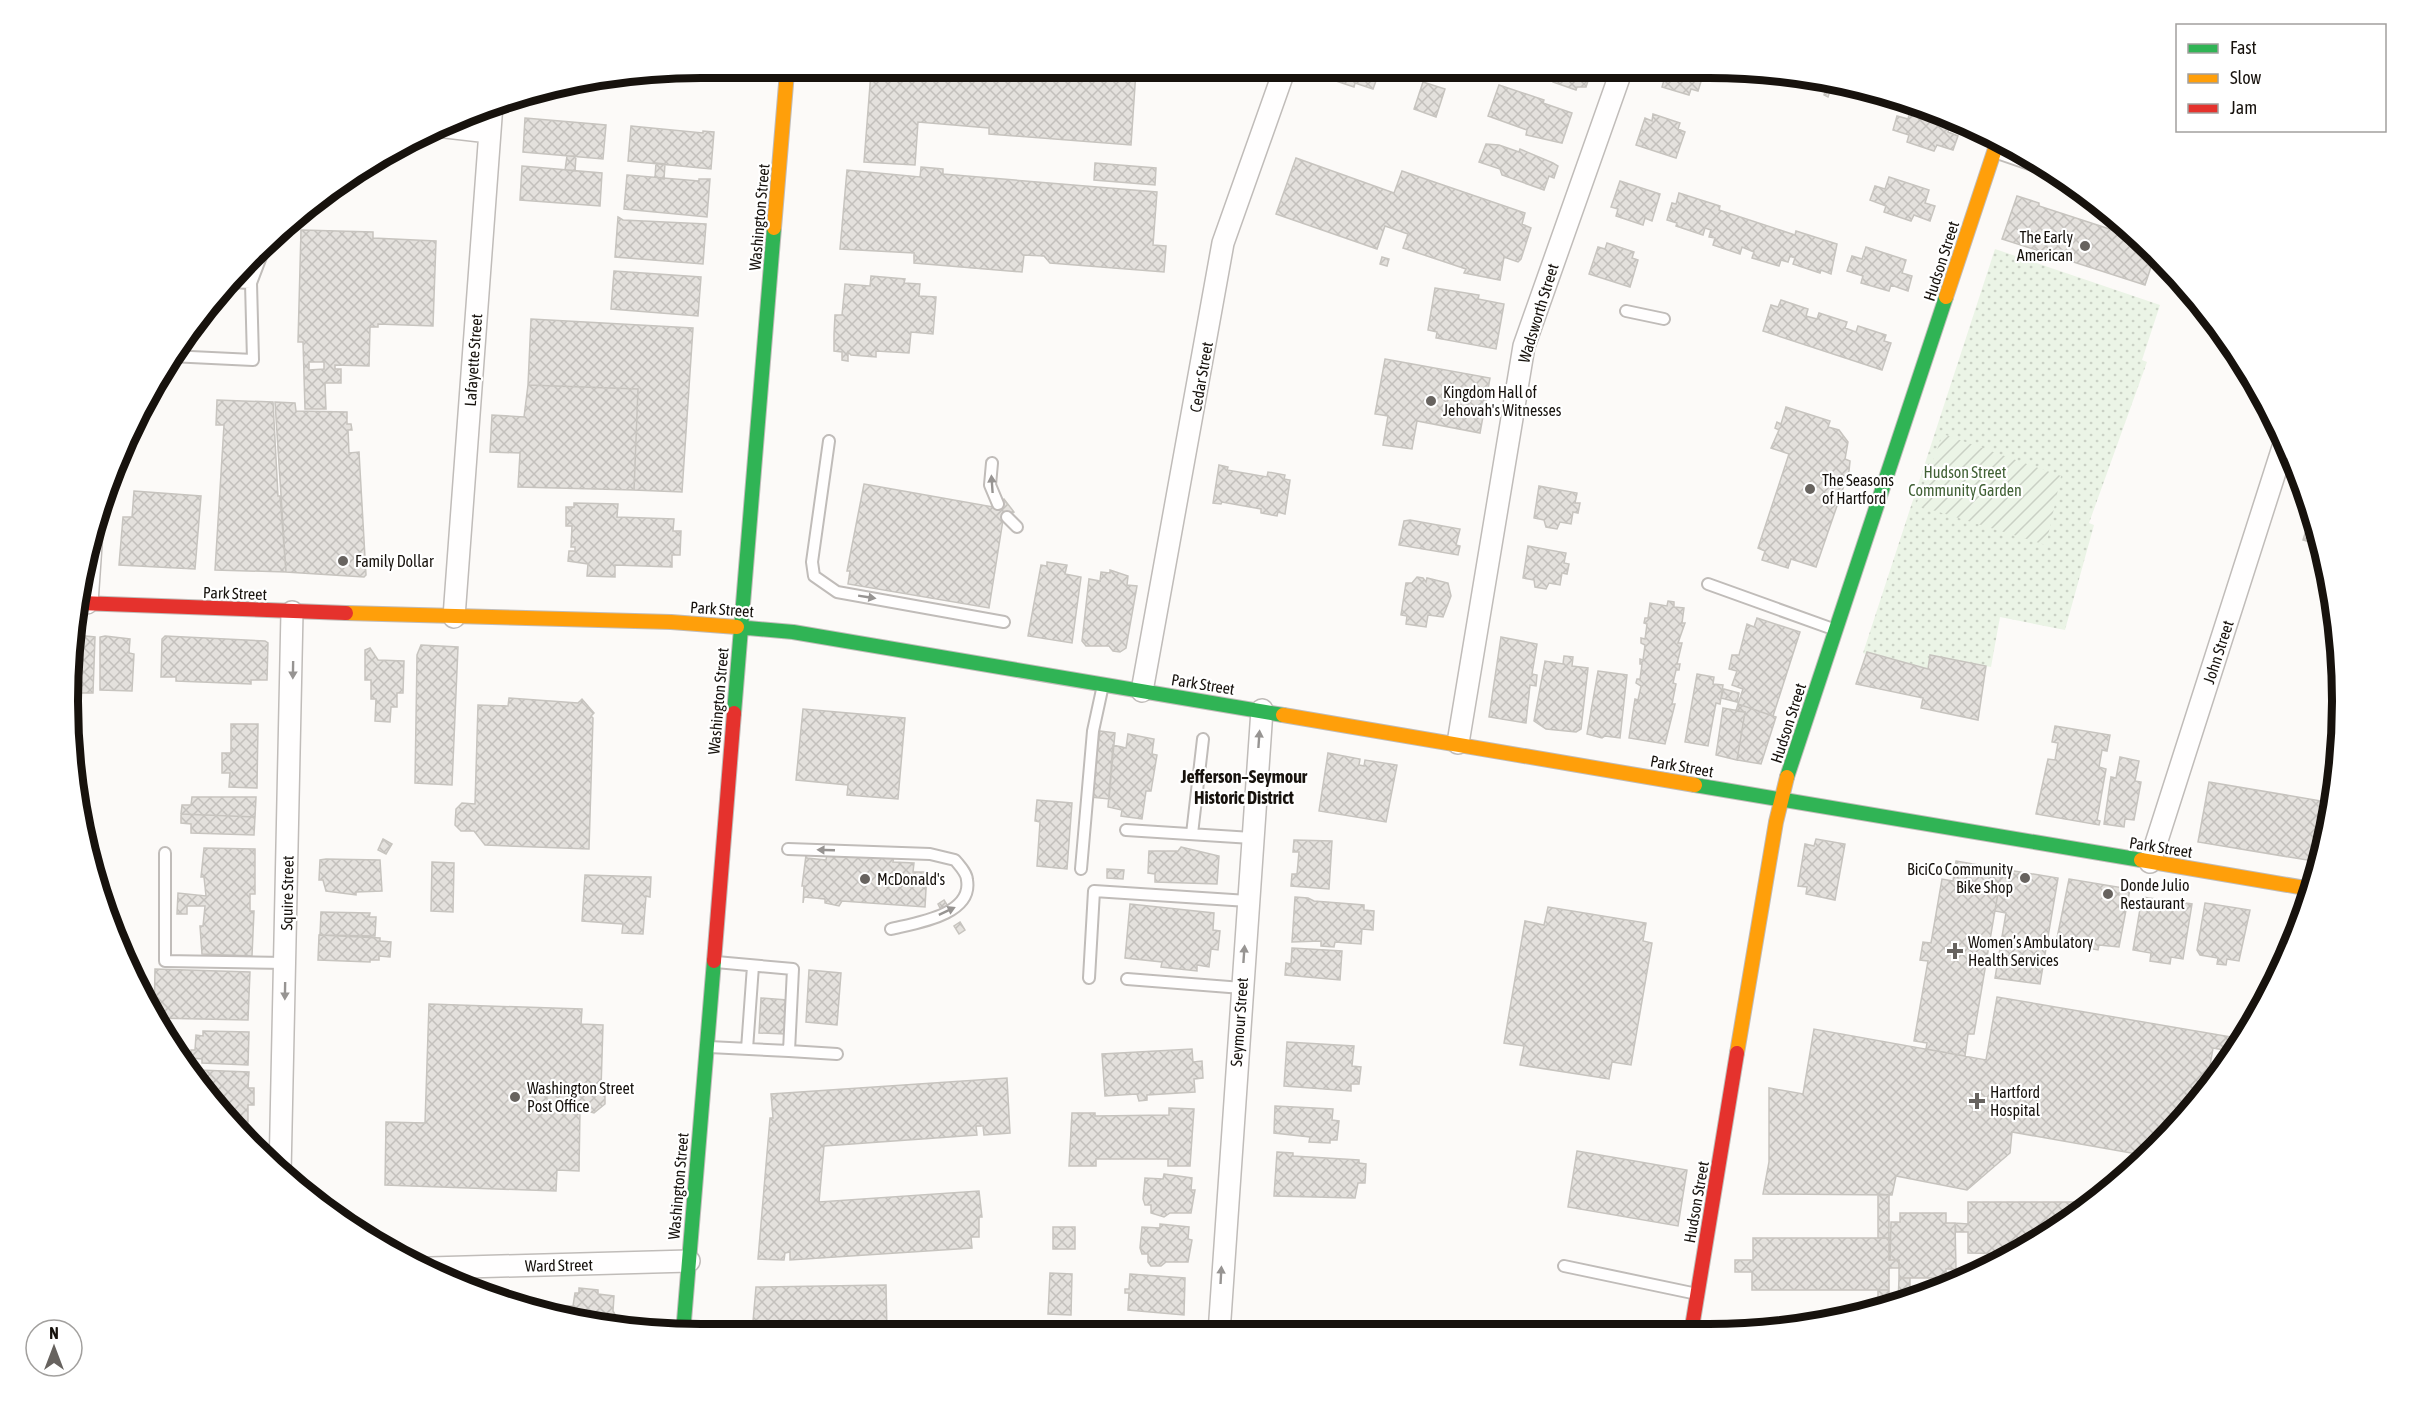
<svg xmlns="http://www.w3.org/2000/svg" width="2410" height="1402" font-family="'Asap Condensed',sans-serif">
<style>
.park{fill:url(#park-dots)}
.garden{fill:url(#garden-furrows)}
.building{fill:url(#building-cross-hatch);stroke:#c7c4bf;stroke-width:1.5;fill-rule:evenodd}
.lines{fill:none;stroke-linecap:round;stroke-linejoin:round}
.lane-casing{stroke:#c0bcb9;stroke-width:14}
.street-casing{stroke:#c0bcb9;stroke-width:24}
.fast-casing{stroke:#c0bcb9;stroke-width:16}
.slow-casing{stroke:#c0bcb9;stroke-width:16}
.jam-casing{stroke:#c0bcb9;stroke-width:16}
.lane{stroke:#fffefe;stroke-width:10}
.street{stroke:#fffefe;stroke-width:21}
.fast{stroke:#30b455;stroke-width:14}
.slow{stroke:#ff9f0a;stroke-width:14}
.jam{stroke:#e5322d;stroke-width:14}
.oneway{fill:#979492}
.poi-dot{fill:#67635f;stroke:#fff;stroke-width:2}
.labels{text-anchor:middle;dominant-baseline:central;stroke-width:4.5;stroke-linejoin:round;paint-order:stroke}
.street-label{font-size:16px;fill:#17120d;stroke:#fff}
.poi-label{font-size:16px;fill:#17120d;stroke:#fff;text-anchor:start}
.park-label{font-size:16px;fill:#416135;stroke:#fff}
.neighbourhood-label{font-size:18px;font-weight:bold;fill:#17120d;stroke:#fff}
.rim{fill:none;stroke:#17120d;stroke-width:8}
</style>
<defs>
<pattern id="park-dots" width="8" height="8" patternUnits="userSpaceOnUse" patternTransform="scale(1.5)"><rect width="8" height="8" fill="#ebf4e6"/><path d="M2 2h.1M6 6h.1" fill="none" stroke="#c9d0c4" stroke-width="1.8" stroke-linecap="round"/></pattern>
<pattern id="garden-furrows" width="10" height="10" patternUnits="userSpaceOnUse" patternTransform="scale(1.5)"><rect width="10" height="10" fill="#ebf4e6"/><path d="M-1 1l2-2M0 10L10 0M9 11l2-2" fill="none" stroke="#c9d0c4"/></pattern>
<pattern id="building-cross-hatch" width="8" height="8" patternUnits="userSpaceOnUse" patternTransform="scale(1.5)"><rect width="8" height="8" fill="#e4e1dd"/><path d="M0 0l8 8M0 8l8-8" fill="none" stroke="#c3c0bc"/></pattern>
</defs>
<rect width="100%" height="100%" fill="#fcfaf8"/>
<path class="park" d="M1995,249L2160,305L2142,360L2147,362L2089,523L2094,525L2065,630L2000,617L1991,667L1931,656L1927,672L1863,653Z"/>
<path class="garden" d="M1943,434L2061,476L2046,545L1916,505Z"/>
<path class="building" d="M1592,69L1586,87H1577L1576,90L1553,82L1554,78L1534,70Z
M1660,69H1705L1698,91L1691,89L1689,95L1662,87L1664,80L1657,78Z
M1325,70H1380L1373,89L1355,83L1354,87L1336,81L1338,76Z
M1136,71L1131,145L989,134V128L918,122L915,165L864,162L871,72Z
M1423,82L1445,89L1436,117L1414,109Z
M1828,84L1832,85L1828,97L1824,95Z
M1499,85L1544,100L1543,103L1572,113L1562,143L1526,135L1527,130L1488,116Z
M1911,107L1952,120L1948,132L1958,136L1953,150L1937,145L1934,151L1907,142L1909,135L1893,130L1897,116L1908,119Z
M1653,114L1680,123L1678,129L1685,132L1676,158L1636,145L1645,118L1652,121Z
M525,118L606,125L603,159L523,152Z
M631,126L703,133V131L714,132L711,169L628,161Z
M1486,144L1499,145L1519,152L1520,149L1553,163L1558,166L1554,178L1549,176L1544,190L1502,175L1500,169L1479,162Z
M567,156H576L575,171L565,170Z
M1296,158L1394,193L1402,171L1525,213L1522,224L1531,228L1521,259L1518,262L1504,257L1500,280L1464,273L1466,269L1403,248L1408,234L1385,226L1377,249L1276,214Z
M656,163L665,164L664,179L655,177Z
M1095,163L1156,168L1155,185L1094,180Z
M522,166L602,173L600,206L520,200Z
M921,167L943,169V174L1157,192L1153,245L1166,246L1164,272L1050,263L1044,256L1024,255L1022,272L914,263V253L840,249L847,170L920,177Z
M627,175L699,181V179H710L707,217L624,209Z
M1889,177L1929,190L1925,203L1935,206L1930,221L1914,215L1911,221L1884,212L1886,206L1870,200L1875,186L1885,189Z
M1620,181L1660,194L1652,221L1645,218L1643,225L1616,216L1618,209L1611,207Z
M1679,193L1720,206L1719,210L1795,235L1796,231L1837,244L1831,274L1821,270L1820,273L1793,264L1795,258L1790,256L1788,262L1781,260L1779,266L1752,258L1754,252L1742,247L1740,254L1713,245L1715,238L1709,237L1711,230L1705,228L1703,235L1676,226L1677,223L1667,220L1672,203L1676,204Z
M2017,196L2039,203V206L2128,235L2129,232L2134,234L2156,252L2145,285L2002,239Z
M618,217L623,220L706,224L703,264L615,257Z
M301,230L373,232V238L436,241L433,326L378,324V327H370L369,366L335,365V369H341V383H325L326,409H305L303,342H298ZM309,362H324V369L309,370Z
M1607,243L1634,252L1632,258L1638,260L1630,287L1589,274L1598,247L1605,249Z
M1866,247L1906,260L1902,273L1912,276L1908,291L1891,285L1889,291L1861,283L1863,276L1847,271L1852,256L1862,259Z
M1382,257L1389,259L1387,266L1380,264Z
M614,271L701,277L698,316L611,309Z
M871,276L905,279L904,283L920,284L919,296L936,297L933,334L911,332L909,353L876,351V357L851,355L848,352V361L842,360V352L834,351V335L835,315H842L845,284L870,286Z
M1435,288L1479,295L1478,299L1504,304L1496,349L1436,338L1437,332L1428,330Z
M1781,300L1808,309L1806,316L1817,319L1819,313L1847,322L1845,328L1856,332L1858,326L1886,335L1884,341L1891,343L1882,370L1763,331L1771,305L1778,307Z
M531,319L693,328L682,492L634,490L638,389L528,385Z
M1385,359L1490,378L1480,433L1417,421L1412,449L1383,445L1388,416L1375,414Z
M528,385L638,389L634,490L518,487L520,453L490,452L492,415L524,417Z
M217,400L273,402L278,496H280L286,572L215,570L224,425H216Z
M275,402L295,403L296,411L347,412V424H351L352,430H348L349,453L359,452L366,575L364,577L286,572Z
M1786,407L1830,421L1828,427L1839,430L1848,442L1845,459L1850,461L1849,471L1816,567L1791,559L1788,568L1762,560L1765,551L1758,548L1789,454L1771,448L1779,430L1775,428L1777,422L1781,424Z
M1219,465L1228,467L1227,470L1267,477L1268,472L1285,475L1284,479L1290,480L1285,514L1278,512L1277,516L1261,513V509L1222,502L1221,504L1213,503Z
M864,484L993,507L1004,499L1014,512L1003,520L989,608L848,584L850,571H847Z
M1539,486L1577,493L1575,503H1580L1578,513L1573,512L1571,524L1560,522L1557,529L1546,527L1544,520L1534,518Z
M134,491L201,496L195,569L119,565L123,517H132Z
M574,503L618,504L617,517L674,519L673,531H681L680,555H672V567L615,565V577L587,576L588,564L568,561L569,551H575V547H571L572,526H566V507H574Z
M2311,514L2320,545L2303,540Z
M1410,520L1460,529L1456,545L1460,546L1458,555L1399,545L1404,521Z
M1528,546L1566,553L1564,563L1569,564L1567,574L1562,573L1560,585L1549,583L1546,589L1535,587L1534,580L1523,578Z
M1047,562L1067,565L1065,574L1081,577L1072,643L1028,636L1041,565L1047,566Z
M1110,570L1128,576L1127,585L1137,586L1126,648L1120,652L1113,651L1109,646H1086L1082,641L1089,579L1100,581L1101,572L1110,573Z
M1417,577L1423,578L1426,582L1427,578L1448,583L1451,596L1443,617L1428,615L1426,627L1406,624L1407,616L1401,615L1406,583H1412Z
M1668,601L1674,602V607L1684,608L1682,623H1685L1678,643H1682L1677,664H1680L1679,670H1676L1673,683L1676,684L1672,704H1675L1665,744L1629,738L1635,699L1638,700L1641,686L1636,683L1637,679H1640L1642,664H1640V659L1643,660L1645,645L1641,643V638L1645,639L1647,624L1644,623L1645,618H1648L1650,603L1667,606Z
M1757,618L1800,632L1773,716L1738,704L1743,689L1732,685L1737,671L1729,669L1732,655H1739L1747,624L1754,627Z
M76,635L95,637L93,693H69Z
M105,636L130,639L129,653L134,654L132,691L100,690V637Z
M165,636L265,641L268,643L267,680H251V684L176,681V677H161L162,639Z
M1501,637L1537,644L1532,674L1537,675L1536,686L1530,685L1526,723L1489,717Z
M421,645L458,647L452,785L415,783L417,655Z
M370,648L378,660L404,661L403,693H397V707H391L390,722L375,721L376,699H371V680H365V650Z
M1867,652L1928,669L1930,655L1986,666L1978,720L1921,708L1923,698L1856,684Z
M1564,656L1573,657L1572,666L1588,668L1581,729L1576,732L1546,729L1534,721L1545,661L1563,664Z
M1598,671L1627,675L1620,738L1605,736L1602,738L1587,734Z
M1697,674L1714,677L1713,684L1723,685L1720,704L1716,703L1708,746L1685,742Z
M1724,689L1739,693L1737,702L1721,698Z
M509,698L578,703L582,699L594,713L591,716L593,718L589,849L485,845L474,831H461L455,825L456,809L462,803L475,804L478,705L508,706Z
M1738,704L1776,717L1761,764L1737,760L1745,712L1736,711Z
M1723,708L1745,712L1737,760L1716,755Z
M803,709L905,718L898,799L847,795L848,785L796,780Z
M231,724H258L257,788L229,787L230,773H222V753H231Z
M2055,726L2110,735L2107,751L2102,750L2099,767L2106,769L2097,820L2100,821L2099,825L2036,814L2048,759L2055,760L2058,743L2052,742Z
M1100,731L1115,733L1109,799L1091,797Z
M1128,734L1154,739L1152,754L1157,755L1151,791H1146L1142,819L1121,816L1122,810L1108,807L1113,745L1126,748Z
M72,744L78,745V765H74Z
M1328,753L1360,759L1359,765L1364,766L1365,760L1397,765L1386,822L1319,811Z
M2120,757L2139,761L2135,781L2141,782L2134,820L2125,819L2124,827L2104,824L2111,777L2116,778Z
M2209,782L2333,803L2330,824L2319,862L2198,842Z
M192,797H256L255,817L181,814L182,805H191Z
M1037,800L1072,803L1067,869L1037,866L1040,822L1035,821Z
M181,814L255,817L254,835L191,833V824L181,823Z
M383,839L392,844L386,854L378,850Z
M1816,839L1845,844L1835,900L1806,894L1807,887L1798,886L1805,844L1814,846Z
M1294,840L1332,841L1329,889L1291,886L1292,874H1297L1299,852H1293Z
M1181,847L1219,856L1217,884L1155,882V874L1148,873L1149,851H1178Z
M204,848L255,849V894H250V911H254L252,956L202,954L200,926H203L205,906H187V914H177L178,893L206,896L204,877H201Z
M827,854L894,855L893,862L914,863L913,872H927L925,907L842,901L839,906L825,903V899L804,897L803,903L804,886H802L806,855L807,858L826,860Z
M326,859L380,860L382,891L356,892V895L326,891L323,880H319L320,860Z
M1956,861L2002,869L1974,1034H1968L1965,1056L1926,1049L1927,1043L1914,1041L1928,961L1920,960L1923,942L1931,943L1942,879L1953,881Z
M432,862L454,863L453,912L431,911Z
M1107,869L1124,870L1123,879L1107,878Z
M2002,869L2058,878L2040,984L1995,978L2006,913L1995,911Z
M585,875L651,877L650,897L646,896L643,934L622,933L623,924L582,921Z
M2069,879L2130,889L2119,947L2099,945L2098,950L2071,945L2072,940L2057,938Z
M1295,897L1308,898L1314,901L1364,905V910L1374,911L1373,930L1362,929L1361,944L1335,942L1334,947L1321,946V941L1292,942Z
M2142,897L2192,904L2183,959L2171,957L2170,964L2150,961L2151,953L2133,950Z
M944,900L949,908L942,912L938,904Z
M2205,903L2250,910L2239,961L2227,959L2226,965L2217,964L2218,958L2200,955L2197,950Z
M1130,904L1214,913L1213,930L1220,931L1218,950L1211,949L1209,967L1197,965V971L1161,967L1162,962L1125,958Z
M1548,907L1646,923L1643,941L1652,943L1631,1065L1612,1062L1609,1079L1520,1065L1524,1046L1504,1043L1525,921L1544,925Z
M321,912L370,913L369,917H376L375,936L320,935Z
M960,922L965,930L959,934L954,926Z
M319,935L380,938V941L391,942L390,957L379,956V960H370V962L318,960Z
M1292,948L1342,951L1340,980L1285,975L1286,963L1291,964Z
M155,969L250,972L248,1020L154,1018Z
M809,970L841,973L837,1025L806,1022Z
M1997,997L2243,1039L2236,1052L2213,1048L2206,1089L2157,1149L2148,1156L2012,1132L2010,1153L1967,1190L1896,1176L1892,1195L1763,1194L1769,1162V1088L1803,1094L1814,1029L1986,1060Z
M761,998L787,1000L785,1034L759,1033Z
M429,1004L582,1009L581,1024L603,1025L601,1089L605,1096V1104L594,1113L580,1109L579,1171L557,1170L556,1191L385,1185L386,1122L425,1123Z
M203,1031L249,1032L248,1065L202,1063V1059L191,1058V1050H195L196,1035L203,1036Z
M1287,1042L1354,1046L1352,1066L1361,1067L1359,1084H1351V1091L1284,1086Z
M1192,1049L1193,1062L1202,1061L1203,1078L1194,1079L1195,1092L1147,1095V1100L1139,1101L1137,1094L1105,1096L1102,1054Z
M199,1070L249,1072L248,1088H254V1105H248V1122L231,1121L198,1085Z
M1007,1078L1010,1133L984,1135L983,1126H976L977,1135L824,1146L819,1202L979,1191L982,1217H979V1237H971L972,1248L790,1260V1252L785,1253L784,1260L758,1259L770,1118H773L771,1094Z
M1275,1106L1333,1109L1332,1120L1339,1121L1337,1140H1330V1143L1309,1142L1310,1137L1274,1133Z
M1169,1108L1194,1109L1190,1166H1168V1159H1096V1166H1069L1072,1113H1095V1116L1169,1115Z
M1577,1151L1687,1170L1678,1226L1568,1207Z
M1277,1152L1293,1153V1156L1359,1160V1163L1366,1164L1365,1183H1358L1355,1198L1274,1196Z
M1164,1174L1192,1178L1191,1190H1195L1191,1213H1170L1164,1217L1151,1213V1205H1145L1143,1199L1145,1178L1163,1179Z
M1878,1194L1889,1195V1238H1878Z
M1968,1202H2088L2017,1254L1968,1253V1232H1956L1955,1223L1968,1224Z
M1900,1213H1946V1223H1955L1956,1269H1946V1278H1899V1260H1890L1891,1222H1900Z
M1160,1224L1189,1227L1188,1239L1192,1240L1188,1262H1166L1161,1266H1151L1148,1262V1254H1142L1140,1248L1142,1227L1160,1228Z
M1053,1227H1075V1249H1053Z
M1753,1238H1889V1260H1899V1268H1889V1290H1752V1272H1735V1260H1753Z
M1050,1273L1072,1274L1071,1315L1048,1314Z
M1130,1274L1185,1278L1184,1315L1128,1310L1129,1293H1125V1289H1129Z
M1899,1278H1910V1301L1898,1304Z
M886,1285L887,1333H752L756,1287Z
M579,1288L598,1290V1294L614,1296L613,1311L616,1316L612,1324L567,1315V1306H573L575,1293H579Z
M1878,1290H1889V1306L1878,1308Z
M1843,1307L1861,1311L1843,1315Z"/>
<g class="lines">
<defs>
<path id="lane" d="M1997,153L2061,175
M251,283L267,241
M1626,311L1664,319
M170,356L253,360L251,283L230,282
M829,441L812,562L814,576L837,592L1004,622
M992,463L990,485L998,504
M1007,517L1017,527
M1708,584L1833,629
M1126,830L1252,838
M1192,834L1203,739
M788,849L930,854L955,860C959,865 967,873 967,880C973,915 916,923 891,929
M165,853V961L286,963
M1081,869L1093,731L1103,685
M1089,978L1094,891L1248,901
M1127,979L1242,988
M709,1047L789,1051L793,969L716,962
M747,1049L753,966
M789,1051L837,1054
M1564,1266L1697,1294"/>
<path id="street" d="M437,126L489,132
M87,603L92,530
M454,617L492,104
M1142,691L1223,243L1284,71
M1458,743L1524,346L1622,69
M2150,862L2285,441
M280,1174L292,612
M430,1268L689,1261
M1219,1333L1262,710"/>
<path id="fast" d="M737,627L793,632L1283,715
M734,713L774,228
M1787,777L1946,297
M1695,785L2141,860
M683,1333L714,961"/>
<path id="slow" d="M774,228L787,72
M1946,297L1997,143
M346,613L671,622L737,627
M1283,715L1695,785
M2141,860L2311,889
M1737,1053L1776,822L1787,777"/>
<path id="jam" d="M80,603L346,613
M714,961L734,713
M1691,1333L1737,1053"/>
</defs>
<use href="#lane" class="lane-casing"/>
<use href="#street" class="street-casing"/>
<use href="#fast" class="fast-casing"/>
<use href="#slow" class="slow-casing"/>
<use href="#jam" class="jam-casing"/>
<use href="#lane" class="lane"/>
<use href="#street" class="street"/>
<use href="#fast" class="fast"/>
<use href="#slow" class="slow"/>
<use href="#jam" class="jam"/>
</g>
<defs><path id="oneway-solid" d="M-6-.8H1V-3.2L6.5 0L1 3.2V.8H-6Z" transform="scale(1.5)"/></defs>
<g class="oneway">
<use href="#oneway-solid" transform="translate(992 484) rotate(-94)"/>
<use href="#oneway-solid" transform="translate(867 597) rotate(9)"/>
<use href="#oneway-solid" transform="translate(293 670) rotate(91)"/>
<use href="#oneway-solid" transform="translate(1259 739) rotate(-86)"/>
<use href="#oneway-solid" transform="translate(826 850) rotate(-178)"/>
<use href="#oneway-solid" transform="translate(947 911) rotate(-25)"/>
<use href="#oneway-solid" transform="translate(1244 954) rotate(-86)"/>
<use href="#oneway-solid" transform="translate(285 991) rotate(91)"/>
<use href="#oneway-solid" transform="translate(1221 1275) rotate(-87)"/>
</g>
<g class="poi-dot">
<circle cx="2085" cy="246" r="6"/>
<circle cx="1431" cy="401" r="6"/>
<circle cx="1810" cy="489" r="6"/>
<circle cx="343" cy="561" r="6"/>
<circle cx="2025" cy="878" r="6"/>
<circle cx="865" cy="879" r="6"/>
<circle cx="2108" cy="894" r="6"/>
<path d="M1952 942h6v6h6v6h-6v6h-6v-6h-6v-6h6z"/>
<circle cx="515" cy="1097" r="6"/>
<path d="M1974 1092h6v6h6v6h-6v6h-6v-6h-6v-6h6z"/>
</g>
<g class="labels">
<g class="street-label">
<text transform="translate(759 217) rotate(-85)">Washington Street</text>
<text transform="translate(1941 261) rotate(-72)">Hudson Street</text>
<text transform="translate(1538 313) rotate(-73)">Wadsworth Street</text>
<text transform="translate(473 360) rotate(-86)">Lafayette Street</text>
<text transform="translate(1201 377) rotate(-80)">Cedar Street</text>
<text transform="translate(235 593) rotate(2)">Park Street</text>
<text transform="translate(722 609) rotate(4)">Park Street</text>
<text transform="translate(2218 652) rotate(-72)">John Street</text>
<text transform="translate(1203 684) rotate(9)">Park Street</text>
<text transform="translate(718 701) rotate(-85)">Washington Street</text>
<text transform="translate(1788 723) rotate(-72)">Hudson Street</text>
<text transform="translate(1682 766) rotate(10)">Park Street</text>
<text transform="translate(2161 847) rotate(9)">Park Street</text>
<text transform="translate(287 893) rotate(-89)">Squire Street</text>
<text transform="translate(1239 1022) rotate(-86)">Seymour Street</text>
<text transform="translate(678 1186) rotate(-85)">Washington Street</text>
<text transform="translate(1696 1202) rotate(-80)">Hudson Street</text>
<text transform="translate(559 1265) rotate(-1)">Ward Street</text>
</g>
<g class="poi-label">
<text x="2073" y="237" text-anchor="end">The Early<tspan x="2073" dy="18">American</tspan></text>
<text x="1443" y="392">Kingdom Hall of<tspan x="1443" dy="18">Jehovah's Witnesses</tspan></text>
<text x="1822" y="480">The Seasons<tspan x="1822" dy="18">of Hartford</tspan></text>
<text x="355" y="561">Family Dollar</text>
<text x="2013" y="869" text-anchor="end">BiciCo Community<tspan x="2013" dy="18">Bike Shop</tspan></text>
<text x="877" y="879">McDonald's</text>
<text x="2120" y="885">Donde Julio<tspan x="2120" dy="18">Restaurant</tspan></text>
<text x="1968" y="942">Women’s Ambulatory<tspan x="1968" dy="18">Health Services</tspan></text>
<text x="527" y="1088">Washington Street<tspan x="527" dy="18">Post Office</tspan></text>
<text x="1990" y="1092">Hartford<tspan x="1990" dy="18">Hospital</tspan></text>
</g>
<g class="park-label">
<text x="1965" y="472">Hudson Street<tspan x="1965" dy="18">Community Garden</tspan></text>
</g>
<g class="neighbourhood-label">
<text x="1244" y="776">Jefferson–Seymour<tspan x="1244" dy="21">Historic District</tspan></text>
</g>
</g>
<path d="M0 0H2410V1402H0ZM701 78H1709A623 623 0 0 1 2332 701V701A623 623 0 0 1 1709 1324H701A623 623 0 0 1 78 701V701A623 623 0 0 1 701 78Z" fill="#fff" fill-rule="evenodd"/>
<path class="rim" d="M701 78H1709A623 623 0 0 1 2332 701V701A623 623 0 0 1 1709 1324H701A623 623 0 0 1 78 701V701A623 623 0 0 1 701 78Z"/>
<rect x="2176" y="24" width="210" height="108" fill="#ffffff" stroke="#a2a09e" stroke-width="1.5"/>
<rect x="2188" y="44" width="30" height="9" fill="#30b455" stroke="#a2a09e" stroke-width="1.5"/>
<text x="2230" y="54" font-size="18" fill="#17120d">Fast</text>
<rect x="2188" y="74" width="30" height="9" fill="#ff9f0a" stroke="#a2a09e" stroke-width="1.5"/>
<text x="2230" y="84" font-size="18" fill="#17120d">Slow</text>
<rect x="2188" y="104" width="30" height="9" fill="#e5322d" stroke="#a2a09e" stroke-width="1.5"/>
<text x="2230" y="114" font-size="18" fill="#17120d">Jam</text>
<g transform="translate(54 1348)"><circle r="28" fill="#ffffff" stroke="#a2a09e" stroke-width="1.5"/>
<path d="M0-4.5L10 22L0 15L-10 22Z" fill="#67635f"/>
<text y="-9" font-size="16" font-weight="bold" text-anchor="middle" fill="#17120d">N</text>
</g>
</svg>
